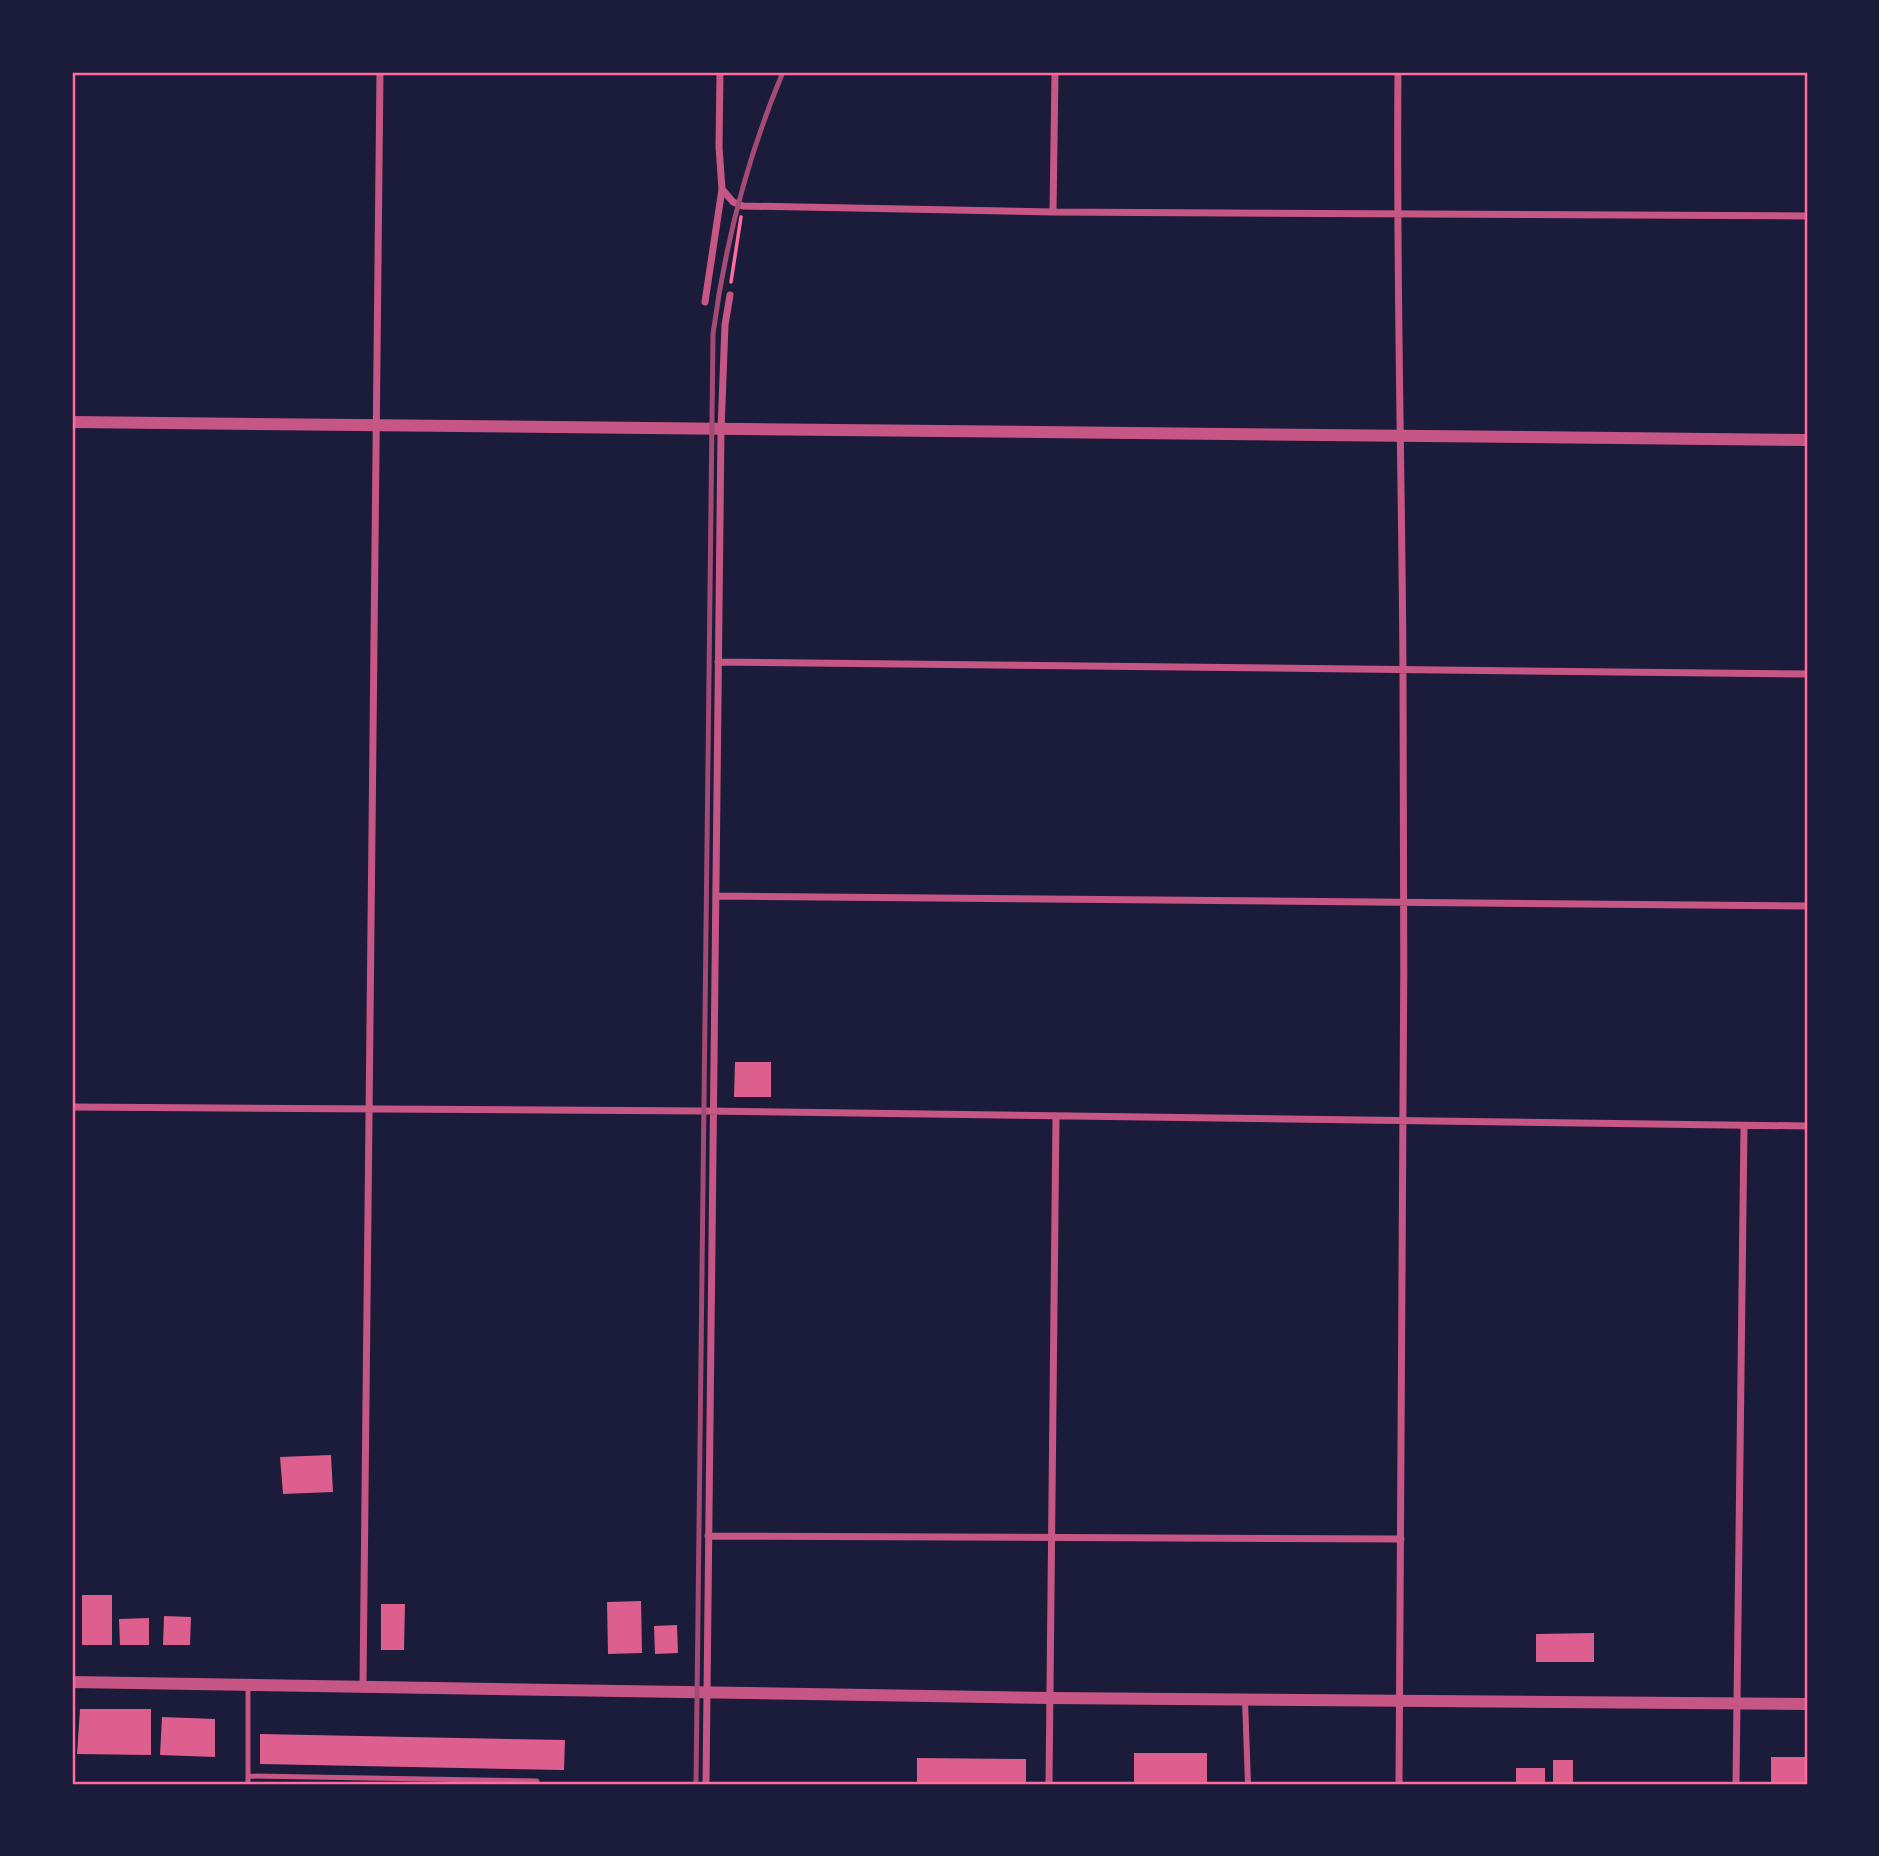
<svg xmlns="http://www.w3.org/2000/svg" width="1879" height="1856" font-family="Signika,sans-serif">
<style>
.building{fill:#dd5f8e}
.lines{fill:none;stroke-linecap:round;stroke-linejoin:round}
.path{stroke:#ff6b9d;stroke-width:3.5}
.service{stroke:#c65784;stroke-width:5}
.pedestrian{stroke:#c65784;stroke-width:6}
.minor{stroke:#c65784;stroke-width:7}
.tertiary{stroke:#c65784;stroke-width:12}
.rail{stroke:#a44b75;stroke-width:5}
.neatline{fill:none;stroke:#ff6b9d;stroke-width:2.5}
</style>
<rect width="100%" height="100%" fill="#1b1b3a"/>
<path class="building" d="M735,1062H771V1097H734Z
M331,1455L333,1492L283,1494L280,1457Z
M82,1595H112V1645H82Z
M641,1601L642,1653L608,1654L607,1602Z
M381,1604H405L404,1650H381Z
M164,1616L191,1617L190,1645H163Z
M149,1618V1645H120L119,1619Z
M677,1625L678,1653L655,1654L654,1626Z
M1594,1633V1662H1536V1634Z
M80,1709H151V1755L77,1754Z
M162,1717L215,1719V1757L160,1755Z
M260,1734L565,1740L564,1770L260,1764Z
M1134,1753H1207V1784H1134Z
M1771,1757H1807V1784H1771Z
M917,1758L1026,1759V1784H917Z
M1553,1760H1573V1784H1553Z
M1516,1768H1545V1784H1516Z"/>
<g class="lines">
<path class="path" d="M731,282L741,217"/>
<path class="service" d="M248,1684V1784
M248,1776L537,1781"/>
<path class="pedestrian" d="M1245,1700L1248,1784"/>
<path class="minor" d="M1398,72C1396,273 1402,473 1403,674C1405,1044 1403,1414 1399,1784
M722,189L733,202L743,206L1053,212L1807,216
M1053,212L1055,72
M705,302L722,189L719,147L720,72
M718,662L1807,674
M717,896L1807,906
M72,1107L704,1111L1807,1126
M708,1536L1401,1539
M363,1686L380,72
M706,1784L721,430L725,325L730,295
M1049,1784L1056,1116
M1736,1784L1744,1126"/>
<path class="tertiary" d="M72,422L1807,440
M72,1682L1049,1698L1807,1704"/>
<path class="rail" d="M696,1784L713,334C725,244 748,155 783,72"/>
</g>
<rect width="1879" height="1856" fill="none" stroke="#1b1b3a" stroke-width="147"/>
<rect x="74" y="74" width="1732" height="1709" class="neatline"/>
</svg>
